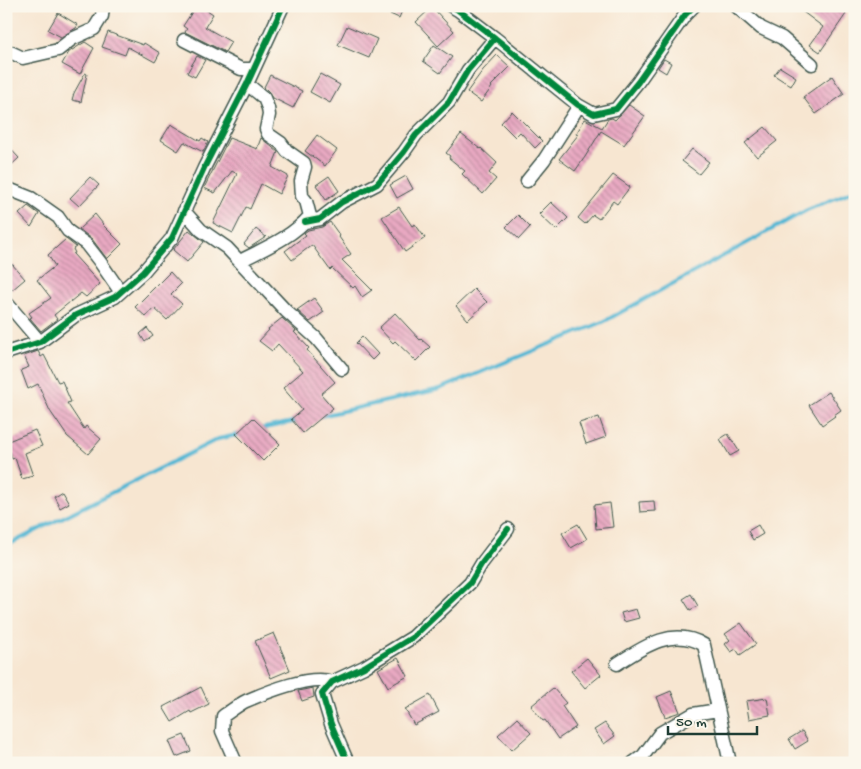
<svg xmlns="http://www.w3.org/2000/svg" width="861" height="769" font-family="'Gochi Hand',sans-serif">
<style>
.lines{fill:none;stroke-linecap:round;stroke-linejoin:round}
.stream{stroke:#56b8d4;stroke-width:4}
.building{fill:url(#building-back-hatch)}
.minor-casing{stroke:#3f564c;stroke-width:15}
.minor{stroke:#fff;stroke-width:12}
.cycleway-casing{stroke:#fbf7ec;stroke-width:9}
.cycleway{stroke:#00873e;stroke-width:6}
</style>
<defs>
<pattern id="building-back-hatch" width="6" height="6" patternUnits="userSpaceOnUse" patternTransform="scale(1.25)"><rect width="6" height="6" fill="#e9a9c2"/><path d="M-1 5l2 2M0 0l6 6M5-1l2 2" fill="none" stroke="#bc8b9e"/></pattern>
</defs>
<rect width="100%" height="100%" fill="#fbf7ec"/>
<filter id="ink" filterUnits="userSpaceOnUse"><feTurbulence type="fractalNoise" baseFrequency=".02" numOctaves="2"/><feDisplacementMap in="SourceGraphic" scale="10" xChannelSelector="R" yChannelSelector="G"/><feConvolveMatrix kernelMatrix="1 2 1 2 8 2 1 2 1" color-interpolation-filters="sRGB"/></filter>
<filter id="wash" filterUnits="userSpaceOnUse"><feTurbulence type="fractalNoise" baseFrequency=".0096" numOctaves="4" result="noise"/><feDisplacementMap in="SourceGraphic" scale="20" xChannelSelector="R" yChannelSelector="G"/><feGaussianBlur stdDeviation="1.12" result="paint"/><feColorMatrix in="noise" values="0 0 0 0 0 0 0 0 0 0 0 0 0 0 0 0 0 1.4 0 .05"/><feComposite in="paint" operator="in"/></filter>
<g filter="url(#wash)">
<rect width="100%" height="100%" fill="#f7e6d1"/>
<g class="lines">
<path class="stream" d="M321,416L440,389L603,322L807,210L855,190
M260,429L297,421
M6,546L218,439L241,434"/>
</g>
<g id="blocks">
<path class="building" d="M196,6H201L213,14L205,27L231,42L225,52L185,32L187,29L183,26Z
M372,6H404L399,18Z
M795,6H833L846,14L820,52L810,45L823,27Z
M432,7L454,31L438,46L416,22Z
M58,13L78,25L76,28L61,37L48,30Z
M347,26L377,39L369,58L338,45Z
M108,32L143,45L144,43L160,53L155,62L128,47L125,55L102,47Z
M85,42L94,48L80,74L62,64L69,52Z
M434,45L452,57L440,73L423,61Z
M497,55L510,67L491,86L492,87L481,102L467,92L483,70Z
M197,56L205,60L195,77L187,73Z
M664,59L671,63L666,73L658,68Z
M780,67L796,77L791,86L774,75Z
M85,73L87,74L81,102L72,100L74,93Z
M320,74L340,85L330,103L310,92Z
M270,75L302,91L293,108L273,98L269,92L264,87Z
M832,76L844,94L816,114L803,97Z
M629,105L645,116L624,145L601,131L585,157L575,171L559,159L578,135L576,134L585,119L602,128L608,119L612,118L615,120Z
M512,111L542,141L535,148L520,132L515,137L501,123Z
M171,124L200,141L202,138L208,142L203,152L184,142L178,151L161,140Z
M765,127L777,141L757,157L745,143Z
M461,134L480,149L481,148L497,163L489,173L496,179L483,194L462,174L465,171L449,158L450,156L446,153Z
M317,135L337,150L325,166L305,151Z
M229,138L257,149L261,138L278,152L272,167L288,176L279,194L261,184L250,209L246,207L233,233L213,223L237,174L232,171L215,193L204,188Z
M6,144L19,158L6,170Z
M692,149L709,162L699,174L682,161Z
M613,175L630,187L617,204L613,201L599,219L593,215L585,224L578,218Z
M329,176L339,191L326,200L316,185Z
M406,176L413,189L397,198L390,185Z
M90,177L99,185L79,206L70,198Z
M551,202L568,218L556,230L539,214Z
M28,206L39,214L31,227L19,214Z
M399,207L412,226L415,224L425,238L405,252L382,217Z
M95,214L103,224H102L122,244L107,259L92,239L79,229Z
M518,215L530,227L519,239L506,227Z
M330,222L340,236L339,237L351,254L342,260L372,290L362,297L355,286L353,288L332,268L330,270L312,245L292,260L285,251L306,235L304,233L308,230L322,227Z
M256,229L266,237L249,248L244,244Z
M189,230L204,242L187,262L173,250Z
M66,239L76,247L73,249L75,253L73,254L100,284L86,297L81,293L54,315L57,319L41,331L30,318L32,317L29,313L51,298L37,280L55,266L48,255Z
M12,264L25,279L12,290L6,284V268Z
M170,272L181,284L171,294L182,304L167,320L154,308L146,317L135,307Z
M474,289L487,302L468,320L456,306Z
M314,298L324,312L310,322L297,310Z
M395,313L420,340L421,339L430,347L416,361L395,341L393,343L379,328Z
M282,318L296,331L294,332L309,348L307,350L335,382L321,394L333,408L303,433L291,419L302,410L283,388L303,371L278,344L272,351L259,341L269,330L268,329Z
M147,328L153,336L145,342L140,334Z
M362,337L378,354L372,360L356,343Z
M38,351L41,357L44,355L58,382L62,381L71,402L67,403L84,429L86,426L101,439L88,454L67,436L50,411L38,384L28,389L21,370L29,367L24,356Z
M829,392L841,410L834,415L835,416L822,425L809,405Z
M599,417L606,437L586,444L579,423Z
M253,418L280,444L263,461L236,434Z
M35,430L42,446L25,453L33,476L22,479L15,458L12,459L10,452L6,454V442Z
M728,434L739,451L730,456L720,439Z
M62,491L69,503L60,508L54,496Z
M654,501L655,511L640,512L639,502Z
M610,503L613,527L596,529L594,505Z
M578,524L587,539L571,548L562,533Z
M758,525L763,534L753,540L748,531Z
M691,594L698,606L690,610L683,599Z
M636,609L639,618L624,622L621,613Z
M741,623L756,644L740,655L736,649L731,652L725,644L730,640L725,634Z
M274,633L290,670L271,678L255,641Z
M398,658L408,676L388,687L378,669Z
M587,658L601,675L585,688L571,671Z
M201,687L209,704L191,713L190,711L172,722L163,707Z
M313,688L314,697L302,701L298,691Z
M553,688L566,703L562,706L576,727L558,739L545,720L543,721L531,706Z
M671,691L680,712L665,717L657,697Z
M430,695L439,712L414,725L405,709Z
M767,698L770,715L749,719L746,701Z
M517,718L531,733L512,750L498,735Z
M605,723L615,736L604,744L594,730Z
M802,731L808,741L795,749L789,739Z
M184,735L191,751L176,757L169,741Z"/>
</g>
</g>
<g filter="url(#ink)">
<use href="#blocks" fill-opacity="0" stroke="#3f564c" stroke-width="1"/>
<g class="lines">
<defs>
<path id="minor" d="M451,6L458,10L495,38L578,105L594,114L616,109L638,82L685,15L694,6
M736,6L761,28L782,38L812,64
M184,40L241,69H253
M6,50L23,58L58,50L72,39L94,29L102,16L103,6
M527,181L544,160L575,112L578,105
M6,188L31,198L58,217L68,231L86,244L100,262L120,291
M184,211L201,230L227,248L286,311L316,338L342,369
M305,222L320,219L342,202L377,184L404,152L416,135L449,102L468,70L495,38
M240,261C265,248 291,238 310,216L306,201L302,196L301,181L305,167L304,163L287,151L281,143L268,134L266,129L269,115L268,108L264,98L247,84
M6,302L40,342
M6,353L40,342L76,315L115,297L143,272L172,238L204,168L247,84L283,6
M617,664C643,647 673,626 704,645L730,763
M236,763L222,731L223,716C231,711 238,705 246,701C267,692 310,674 332,682
M348,763L331,724L322,694L332,682L364,667L413,637L470,583L482,563L508,529
M633,763L643,756L660,733L693,714L718,710"/>
</defs>
<use href="#minor" class="minor-casing"/>
<use href="#minor" class="minor"/>
<defs>
<path id="cycleway" d="M451,6L458,10L495,38L578,105L594,114L616,109L638,82L685,15L694,6
M305,222L320,219L342,202L377,184L404,152L416,135L449,102L468,70L495,38
M6,353L40,342L76,315L115,297L143,272L172,238L204,168L247,84L283,6
M348,763L331,724L322,694L332,682L364,667L413,637L470,583L482,563L508,529"/>
</defs>
<use href="#cycleway" class="cycleway-casing"/>
<use href="#cycleway" class="cycleway"/>
</g>
</g>
<rect width="861" height="769" fill="none" stroke="#fbf7ec" stroke-width="25"/>
<path d="M668 726v8h89v-8" fill="none" stroke="#1f3d34" stroke-width="2.5"/>
<text x="676" y="726" font-size="15" fill="#1f3d34" stroke="#fbf7ec" stroke-width="4" paint-order="stroke">50 m</text>
</svg>
